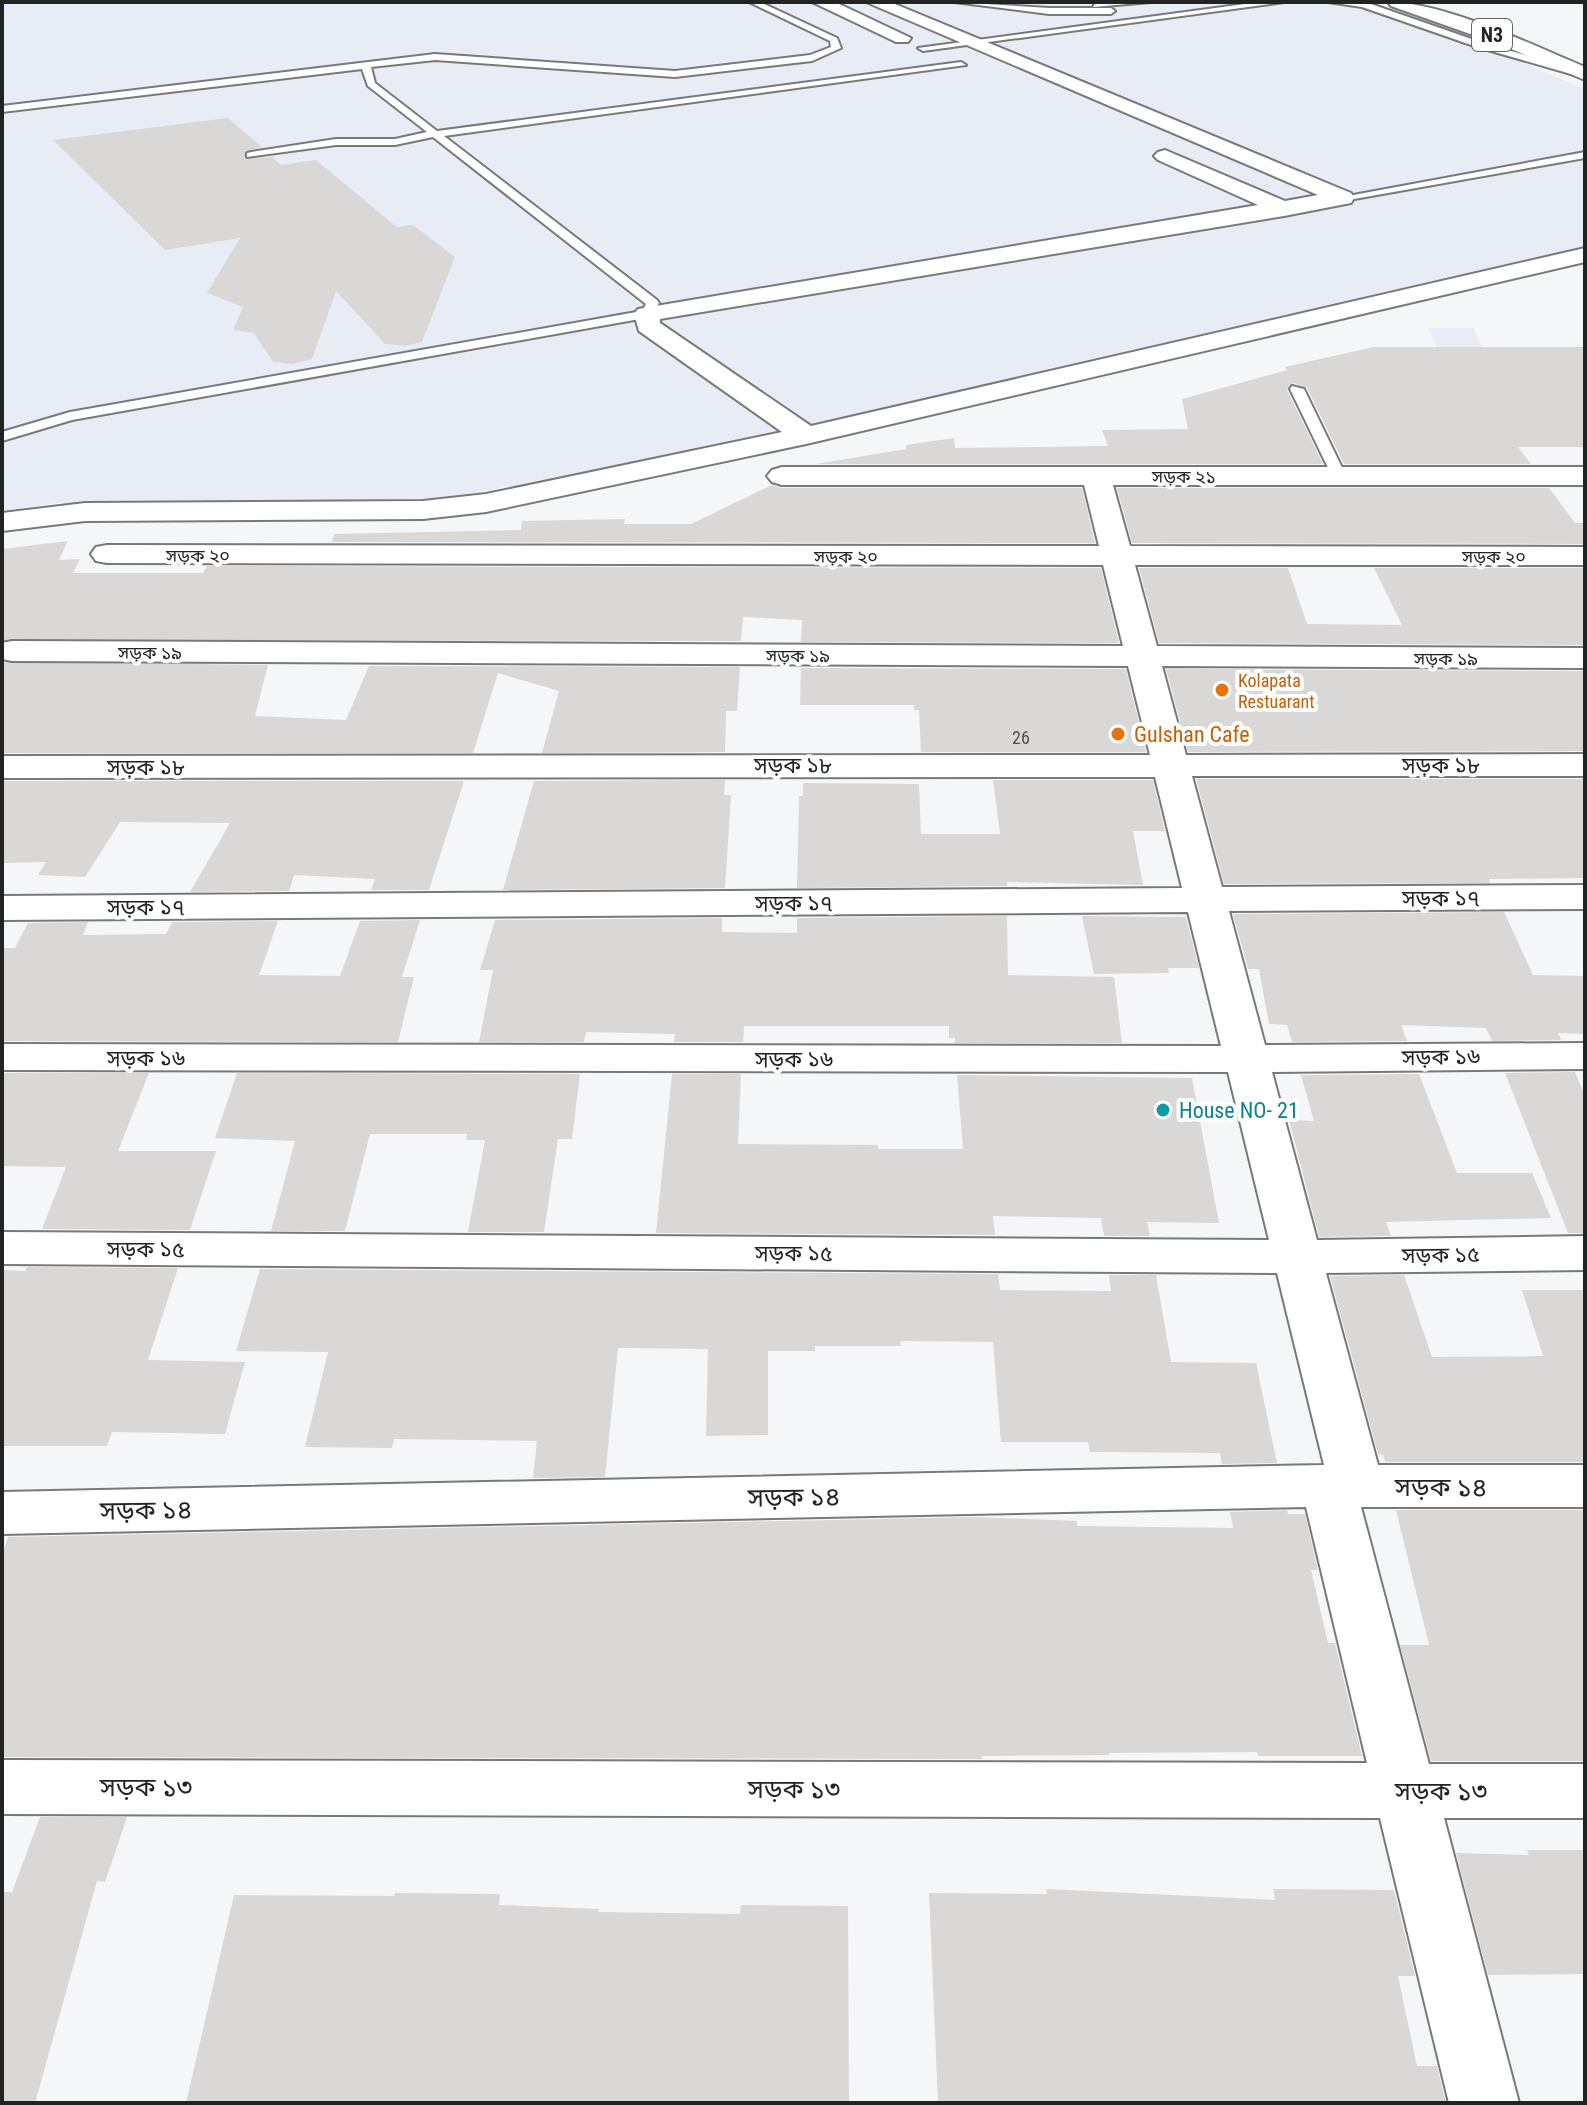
<svg xmlns="http://www.w3.org/2000/svg" width="1587" height="2105" font-family="'Roboto Condensed','Noto Sans Bengali',sans-serif">
<style>
.built{fill:#e7ecf5}
.building{fill:#dad8d7}
.lines{fill:none;stroke-linecap:round;stroke-linejoin:round}
.service-casing{stroke:#78797b;stroke-width:4}
.minor-casing{stroke:#78797b;stroke-width:4}
.secondary-casing{stroke:#78797b;stroke-width:4}
.trunk-casing{stroke:#78797b;stroke-width:4}
.service{fill:#fff;fill-rule:evenodd}
.minor{fill:#fff;fill-rule:evenodd}
.secondary{fill:#fff;fill-rule:evenodd}
.trunk{fill:#fff;fill-rule:evenodd}
.food-dot{fill:#e8710a;stroke:#fff;stroke-width:3}
.culture-dot{fill:#0f9aa8;stroke:#fff;stroke-width:3}
.labels{text-anchor:middle;dominant-baseline:central;stroke-width:8;stroke-linejoin:round;paint-order:stroke}
.far-street-label{font-size:18px;fill:#222323;stroke:#fff}
.far-food-label{font-size:18px;fill:#c56008;stroke:#fff;text-anchor:start}
.number-label{font-size:18px;fill:#505050}
.shield{fill:#fff;stroke:#646565;stroke-width:2}
.shield-label{font-size:20px;font-weight:bold;fill:#222323}
.food-label{font-size:22px;fill:#c56008;stroke:#fff;text-anchor:start}
.street-label{font-size:22px;fill:#222323;stroke:#fff}
.culture-label{font-size:22px;fill:#0d838f;stroke:#fff;text-anchor:start}
.near-street-label{font-size:26px;fill:#222323;stroke:#fff}
</style>
<rect width="100%" height="100%" fill="#f5f6f8"/>
<path class="built" d="M2,2H1366L1426,22L1585,89V251L877,414L452,497L344,505L56,503L2,511Z
M1428,328H1474L1482,348L1437,347Z"/>
<path class="building" d="M228,118L262,147L245,151V159L272,157L281,165L316,160L397,227L413,225L455,257L422,342L405,346L385,344L336,291L312,359L293,364L273,362L254,333L233,330L243,307L207,293L240,238L165,250L53,140Z
M1373,347H1585V447H1518L1531,464H1344L1307,388L1293,383L1287,390L1323,464H816L906,449V445L954,438L955,448L1108,446L1102,430L1188,429L1182,399L1287,370L1285,367Z
M772,485L782,488H1082L1095,543L332,542L334,534L521,530L522,521L625,519L624,524H691Z
M1117,488H1549L1575,523H1585V544L1132,543Z
M68,541L59,560L80,559L73,573H203L207,566L1101,568L1119,643L801,642L802,620L743,617L741,641L2,640V549Z
M1139,568H1288L1307,624L1402,625L1374,568H1585V645L1159,643Z
M2,662L268,665L255,716L346,720L369,666L740,667L737,711H726L725,752L542,753L559,691L498,673L473,753H2Z
M801,668L1126,669L1146,752H921L919,710H914V705H800Z
M1166,669L1585,671V751L1188,752Z
M1196,779H1585V878L1489,879L1490,883L1224,884Z
M725,780L724,795H731L725,888L503,890L534,781Z
M993,780H1153L1165,831H1133L1143,885L1007,882V886L797,888L799,796H803V783L919,784L921,834H1000Z
M2,781H464L429,890H371L375,879L294,875L289,891L190,892L230,823L120,822L85,877L38,875L46,862L2,863Z
M1504,912L1533,975L1585,976V1034L1558,1033L1561,1040L1492,1041L1486,1028L1401,1025L1407,1041L1292,1042L1287,1025L1269,1024L1259,969H1248L1233,914Z
M1007,916L1008,975L1114,977L1122,1043H955V1038H949V1026H744L743,1042H674L675,1034L586,1032L584,1042H479L493,970H480L495,920L722,918V932L797,933V918Z
M1082,916L1186,917L1199,968H1168L1169,973L1094,974Z
M420,920L402,977H414L398,1042L2,1041V948H15L28,923L88,922L83,935L166,934L172,922L278,921L259,975L340,976L360,921Z
M1575,1072L1585,1096V1233H1568L1505,1073Z
M2,1073H149L118,1151H216L190,1230L42,1229L66,1167L2,1166Z
M237,1073L580,1074L572,1139H558L544,1232H468L485,1140H466L467,1134H370L345,1231H271L295,1141L215,1138Z
M672,1074H741L738,1144L878,1145V1149H963L957,1075L1192,1078L1219,1223L1147,1222L1150,1236H1104L1101,1218L993,1216L995,1235L656,1233Z
M1419,1074L1457,1173H1532L1551,1218L1386,1222L1391,1236L1319,1237L1289,1120L1314,1121L1301,1075Z
M27,1267L178,1268L148,1360L245,1362L225,1434L112,1432L107,1446H2V1270L25,1271Z
M260,1269L998,1274L1000,1290L1111,1291L1109,1275H1156L1171,1362L1256,1363L1277,1463L1222,1464L1220,1453L1090,1452L1088,1442H1001L993,1342L900,1341L901,1346H815V1351H768V1435L706,1436L708,1349L618,1348L605,1477L533,1478L537,1441L394,1439L392,1448L305,1447L328,1352L236,1351Z
M1404,1275L1432,1357L1543,1356L1522,1290H1585V1462H1385L1383,1455L1378,1454L1330,1276Z
M1287,1510L1288,1514H1305L1318,1570H1311L1328,1643H1335L1362,1756H1258L1257,1752L1109,1753V1755L982,1756V1759L2,1757V1554L8,1537L975,1517L1077,1521V1526L1233,1528L1230,1512Z
M1396,1510H1585V1761H1431L1400,1645H1429Z
M40,1817H127L105,1882L97,1881L35,2103H2V1892H12Z
M1527,1850H1585V1974L1488,1975L1456,1853L1529,1855Z
M1046,1889L1275,1900L1273,1889L1394,1890L1415,1976H1398L1417,2066H1437L1446,2103H938L929,1893L1047,1894Z
M395,1893L500,1894L499,1905L599,1909L598,1912L740,1914L741,1905L848,1906L849,2103H186L234,1895L394,1896Z"/>
<g class="lines">
<defs>
<path id="service" d="M749,2H760L837,38L841,48L812,61L675,77L435,60L371,67L375,83L437,131L961,62L966,65L444,136L657,300L659,303L651,317L72,420L2,441V432L70,412L642,311L646,304L433,137L395,145H336L247,157V153L251,152L336,139H395L427,132L368,86L362,69L2,112V106L435,54L675,71L810,55L831,47L830,41Z
M954,2L1049,8H1111L1115,11L1111,14H1049Z
M1096,2H1151L1093,7Z
M1260,2H1284L923,51L918,48Z
M1328,2L1368,3L1483,43L1585,72V78L1477,47L1362,7Z
M1585,152V158L1343,201L1337,198Z
M1292,386L1304,389L1346,476L1344,479L1339,480L1332,476L1290,389Z"/>
<path id="minor" d="M782,467H1585V485H1113L1130,546L1585,547V565H1135L1157,646L1585,648V668L1162,666L1186,755L1585,754V776H1192L1222,887L1585,885V909L1229,911L1265,1045L1585,1043V1069L1272,1072L1317,1240L1585,1236V1270L1326,1273L1378,1465H1585V1507H1361L1429,1764H1585V1818H1444L1519,2103H1449L1380,1818L2,1814V1760L1367,1763L1306,1507L2,1534V1492L1324,1465L1277,1273L2,1264V1232L1269,1240L1228,1072L2,1070V1044L1221,1046L1188,912L2,920V896L1182,888L1155,777L2,778V756L1150,755L1128,666L12,661L2,659V643L12,641L1123,646L1103,565L107,563L96,561L91,554L96,547L107,545L1099,546L1084,485H782L772,482L767,476L772,470Z"/>
<path id="secondary" d="M812,2H835L911,38L908,42H896Z
M866,2H890L1351,193L1354,198L1351,203L1284,216L660,319V323L811,426L1585,248V262L806,444L486,512L423,519L85,521L2,531V513L85,503L423,501L486,494L782,432L639,331L634,314L638,309L1258,205L1158,160L1154,156L1158,152L1165,150L1285,201L1318,195Z"/>
<path id="trunk" d="M1388,2C1444,2 1532,45 1585,67V80L1504,46L1391,6Z"/>
</defs>
<use href="#service" class="service-casing"/>
<use href="#minor" class="minor-casing"/>
<use href="#secondary" class="secondary-casing"/>
<use href="#trunk" class="trunk-casing"/>
<use href="#service" class="service"/>
<use href="#minor" class="minor"/>
<use href="#secondary" class="secondary"/>
<use href="#trunk" class="trunk"/>
</g>
<g class="food-dot">
<circle cx="1222" cy="690" r="8"/>
<circle cx="1118" cy="734" r="8"/>
</g>
<circle class="culture-dot" cx="1163" cy="1110" r="8"/>
<g class="labels">
<g class="far-street-label">
<text x="1184" y="476">সড়ক ২১</text>
<text x="198" y="555">সড়ক ২০</text>
<text x="846" y="556">সড়ক ২০</text>
<text x="1494" y="556">সড়ক ২০</text>
<text x="150" y="652">সড়ক ১৯</text>
<text x="798" y="655">সড়ক ১৯</text>
<text x="1446" y="658">সড়ক ১৯</text>
</g>
<g class="far-food-label">
<text x="1238" y="680">Kolapata<tspan x="1238" dy="21">Restuarant</tspan></text>
</g>
<g class="number-label">
<text x="1021" y="737">26</text>
</g>
<rect class="shield" x="1472" y="19" width="40" height="32" rx="6"/>
<g class="shield-label">
<text x="1492" y="35">N3</text>
</g>
<g class="food-label">
<text x="1134" y="734">Gulshan Cafe</text>
</g>
<g class="street-label">
<text x="793" y="765">সড়ক ১৮</text>
<text x="1441" y="765">সড়ক ১৮</text>
<text x="146" y="767">সড়ক ১৮</text>
<text x="1441" y="898">সড়ক ১৭</text>
<text x="794" y="903">সড়ক ১৭</text>
<text x="146" y="907">সড়ক ১৭</text>
<text transform="translate(1441 1057) rotate(-1)">সড়ক ১৬</text>
<text x="146" y="1058">সড়ক ১৬</text>
<text x="794" y="1059">সড়ক ১৬</text>
<text x="146" y="1249">সড়ক ১৫</text>
<text x="794" y="1253">সড়ক ১৫</text>
<text transform="translate(1441 1255) rotate(-1)">সড়ক ১৫</text>
</g>
<g class="culture-label">
<text x="1179" y="1110">House NO- 21</text>
</g>
<g class="near-street-label">
<text x="1441" y="1487">সড়ক ১৪</text>
<text transform="translate(794 1497) rotate(-1)">সড়ক ১৪</text>
<text transform="translate(146 1510) rotate(-1)">সড়ক ১৪</text>
<text x="146" y="1787">সড়ক ১৩</text>
<text x="794" y="1789">সড়ক ১৩</text>
<text x="1441" y="1791">সড়ক ১৩</text>
</g>
</g>
<rect width="1587" height="2105" fill="none" stroke="#222323" stroke-width="8"/>
</svg>
